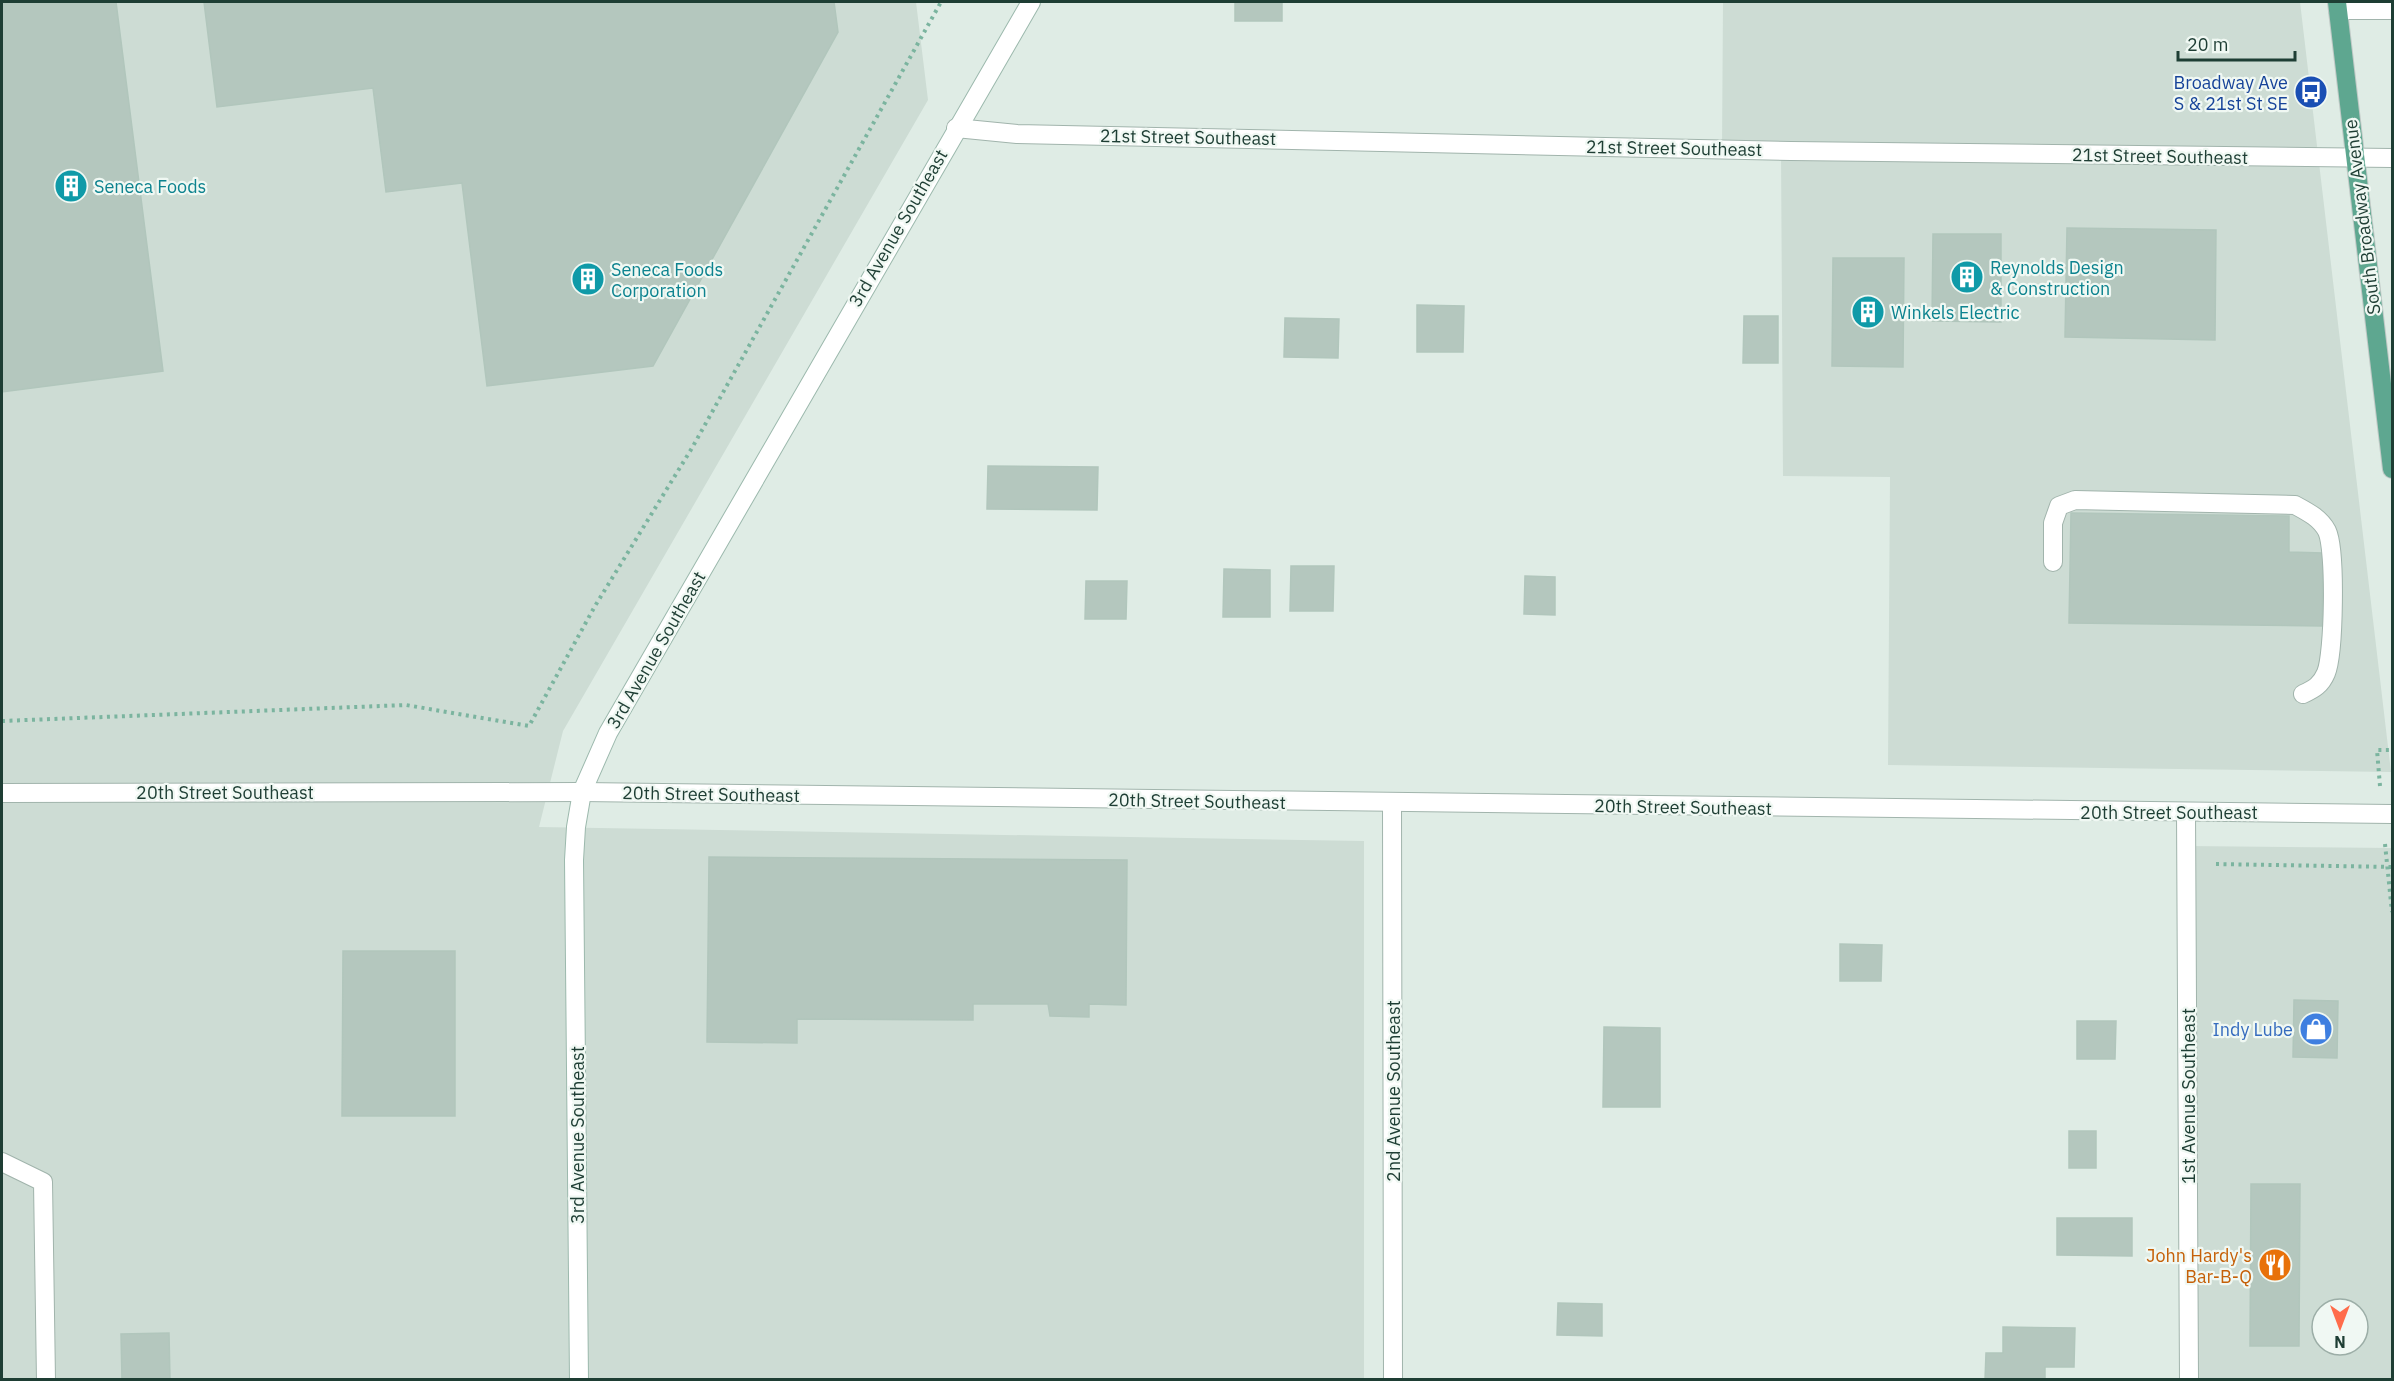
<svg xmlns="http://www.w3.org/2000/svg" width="2394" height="1381" font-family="'IBM Plex Sans',sans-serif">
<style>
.built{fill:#cddcd4;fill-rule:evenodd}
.building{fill:#b4c7be;stroke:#b1c6bc;stroke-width:1.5}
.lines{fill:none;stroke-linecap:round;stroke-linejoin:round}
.service-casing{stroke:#a1b4ac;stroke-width:20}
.minor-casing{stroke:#a1b4ac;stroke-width:20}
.tertiary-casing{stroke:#a1b4ac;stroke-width:20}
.secondary-casing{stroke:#9cb9ad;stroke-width:20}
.primary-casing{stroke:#c0c9c6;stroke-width:20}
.path{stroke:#7bb49f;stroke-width:4;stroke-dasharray:3 4.5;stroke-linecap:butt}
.service{stroke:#fff;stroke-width:18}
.minor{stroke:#fff;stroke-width:18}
.tertiary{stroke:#fff;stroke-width:18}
.secondary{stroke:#fff;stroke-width:18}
.primary{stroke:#5ea790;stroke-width:18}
.labels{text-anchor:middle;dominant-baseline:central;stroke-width:4.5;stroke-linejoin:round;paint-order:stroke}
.transit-label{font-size:18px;fill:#164399;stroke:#f0f8f3;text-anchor:end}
.street-label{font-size:18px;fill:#1e3e34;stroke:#f0f8f3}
.culture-label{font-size:18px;fill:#0d838f;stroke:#f0f8f3;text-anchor:start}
.shop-label{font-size:18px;fill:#366cbe;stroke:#f0f8f3;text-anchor:end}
.food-label{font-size:18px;fill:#c56008;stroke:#f0f8f3;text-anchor:end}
</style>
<rect width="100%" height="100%" fill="#dfece5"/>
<path class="built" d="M2,2H916L928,100L563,731L539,827L1364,841V1379L2,1380Z
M1723,2H2300L2391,772L1888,765L1890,477L1783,476L1781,150L1722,149Z
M2186,846L2392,848V1379H2189ZM2322,1309H2358V1345H2322Z"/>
<path class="building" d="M2,2H116L163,371L2,392Z
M204,2H834L838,32L653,366L487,386L462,183L386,192L373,88L217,107Z
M1235,2H1282V21H1235Z
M2067,228L2216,230L2215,340L2065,337Z
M1933,234H2001V322L1932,321Z
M1833,258H1904L1903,367L1832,366Z
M1417,305L1464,306L1463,352H1417Z
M1744,316H1778V363H1743Z
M1285,318L1339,319L1338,358L1284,357Z
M988,466L1098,467L1097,510L987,509Z
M2071,513L2289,516V552L2323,553L2322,626L2069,623Z
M1291,566H1334L1333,611H1290Z
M1224,569L1270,570V617H1223Z
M1525,576L1555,577V615L1524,614Z
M1086,581H1127L1126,619H1085Z
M709,857L1127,860L1126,1005L1089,1004V1017L1050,1016L1048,1004H973V1020L797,1019V1043L707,1042Z
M1840,944L1882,945L1881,981H1840Z
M343,951H455V1116H342Z
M2294,1000L2338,1001L2337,1058L2293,1057Z
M2077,1021H2116L2115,1059H2077Z
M1604,1027L1660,1028V1107H1603Z
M2069,1131H2096V1168H2069Z
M2251,1184H2300L2299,1346H2250Z
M2057,1218H2132V1256L2057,1255Z
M1558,1303L1602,1304V1336L1557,1335Z
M2003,1327L2075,1328L2074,1367H2045V1380H1985L1986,1353H2003Z
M169,1333L170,1380H122L121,1334Z"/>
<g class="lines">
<defs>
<path id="service" d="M2053,562V523L2059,506L2075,500L2295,505C2308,512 2320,518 2327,531C2336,550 2334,654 2326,673C2321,685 2314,689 2303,694
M2,1162L43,1182L46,1380"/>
<path id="minor" d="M2338,10H2392
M956,128L1017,134L1791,151L2392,158
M1392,803L1393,1380
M2186,812L2189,1380"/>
<path id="tertiary" d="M2,793L582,792L2392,814"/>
<path id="secondary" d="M579,1380L574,860L576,827L582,792L608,733L1031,2"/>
<path id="primary" d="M2337,2L2392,469"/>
</defs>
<use href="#service" class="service-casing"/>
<use href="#minor" class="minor-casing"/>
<use href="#tertiary" class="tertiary-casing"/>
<use href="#secondary" class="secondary-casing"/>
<use href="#primary" class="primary-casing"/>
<path class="path" d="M2,721L406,705L529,726L595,606L692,448L941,2
M2380,786L2377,750H2392
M2385,844L2392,912
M2216,864L2392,867"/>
<use href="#service" class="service"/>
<use href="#minor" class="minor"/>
<use href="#tertiary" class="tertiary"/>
<use href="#secondary" class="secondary"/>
<use href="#primary" class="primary"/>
</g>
<defs>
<symbol id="bus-disc" viewBox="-11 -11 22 22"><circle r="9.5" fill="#1a4fb4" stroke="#f0f8f3"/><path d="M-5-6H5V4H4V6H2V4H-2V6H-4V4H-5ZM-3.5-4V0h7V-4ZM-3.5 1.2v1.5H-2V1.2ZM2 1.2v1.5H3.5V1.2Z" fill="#fff"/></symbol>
<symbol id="building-disc" viewBox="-11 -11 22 22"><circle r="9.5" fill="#0f9aa8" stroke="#f0f8f3"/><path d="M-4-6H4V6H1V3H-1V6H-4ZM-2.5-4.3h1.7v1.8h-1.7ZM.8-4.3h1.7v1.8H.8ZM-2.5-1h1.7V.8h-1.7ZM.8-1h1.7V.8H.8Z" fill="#fff"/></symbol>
<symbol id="shop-disc" viewBox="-11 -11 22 22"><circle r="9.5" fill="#3f7fe0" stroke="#f0f8f3"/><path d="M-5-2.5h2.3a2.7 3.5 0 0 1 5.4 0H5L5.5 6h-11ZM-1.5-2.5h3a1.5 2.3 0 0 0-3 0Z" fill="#fff"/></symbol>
<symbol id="restaurant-disc" viewBox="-11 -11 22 22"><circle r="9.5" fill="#e8710a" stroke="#f0f8f3"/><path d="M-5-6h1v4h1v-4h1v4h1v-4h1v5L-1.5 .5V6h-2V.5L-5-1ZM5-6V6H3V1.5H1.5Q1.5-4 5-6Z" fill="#fff"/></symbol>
</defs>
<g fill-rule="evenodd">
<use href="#bus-disc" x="2292" y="73" width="38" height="38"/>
<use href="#building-disc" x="52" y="167" width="38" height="38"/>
<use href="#building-disc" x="1948" y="258" width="38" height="38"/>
<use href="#building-disc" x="569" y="260" width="38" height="38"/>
<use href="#building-disc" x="1849" y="293" width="38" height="38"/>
<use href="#shop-disc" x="2297" y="1010" width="38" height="38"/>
<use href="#restaurant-disc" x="2256" y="1246" width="38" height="38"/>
</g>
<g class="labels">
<g class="transit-label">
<text x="2288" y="82">Broadway Ave<tspan x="2288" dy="21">S &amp; 21st St SE</tspan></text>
</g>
<g class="street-label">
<text transform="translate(1188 137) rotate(1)">21st Street Southeast</text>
<text transform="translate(1674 148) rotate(1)">21st Street Southeast</text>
<text transform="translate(2160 156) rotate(1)">21st Street Southeast</text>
<text transform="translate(2362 217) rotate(-97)">South Broadway Avenue</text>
<text transform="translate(898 228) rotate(-60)">3rd Avenue Southeast</text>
<text transform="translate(656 650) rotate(-60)">3rd Avenue Southeast</text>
<text x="225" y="792">20th Street Southeast</text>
<text transform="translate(711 794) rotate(1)">20th Street Southeast</text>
<text transform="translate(1197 801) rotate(1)">20th Street Southeast</text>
<text transform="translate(1683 807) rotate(1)">20th Street Southeast</text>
<text x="2169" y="812">20th Street Southeast</text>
<text transform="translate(1393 1091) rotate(-90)">2nd Avenue Southeast</text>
<text transform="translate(2188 1096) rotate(-90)">1st Avenue Southeast</text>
<text transform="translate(577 1135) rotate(-90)">3rd Avenue Southeast</text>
</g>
<g class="culture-label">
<text x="94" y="186">Seneca Foods</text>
<text x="1990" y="267">Reynolds Design<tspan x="1990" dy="21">&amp; Construction</tspan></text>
<text x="611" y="269">Seneca Foods<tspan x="611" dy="21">Corporation</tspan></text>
<text x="1891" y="312">Winkels Electric</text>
</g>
<g class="shop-label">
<text x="2293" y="1029">Indy Lube</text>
</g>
<g class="food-label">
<text x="2252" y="1255">John Hardy's<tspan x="2252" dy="21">Bar-B-Q</tspan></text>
</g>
</g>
<rect width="2394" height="1381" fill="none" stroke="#1e3e34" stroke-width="6"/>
<g transform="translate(2340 1327) rotate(180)"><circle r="28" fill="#f0f8f3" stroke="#9caea7" stroke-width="1.5"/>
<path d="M0-4.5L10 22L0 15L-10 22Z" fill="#ff6c4a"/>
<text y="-9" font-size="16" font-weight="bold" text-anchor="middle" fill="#1e3e34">N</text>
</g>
<path d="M2178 51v9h117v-9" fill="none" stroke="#1e3e34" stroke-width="3"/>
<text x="2187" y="51" font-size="18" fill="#1e3e34" stroke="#f0f8f3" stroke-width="4.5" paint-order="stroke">20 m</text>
</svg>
